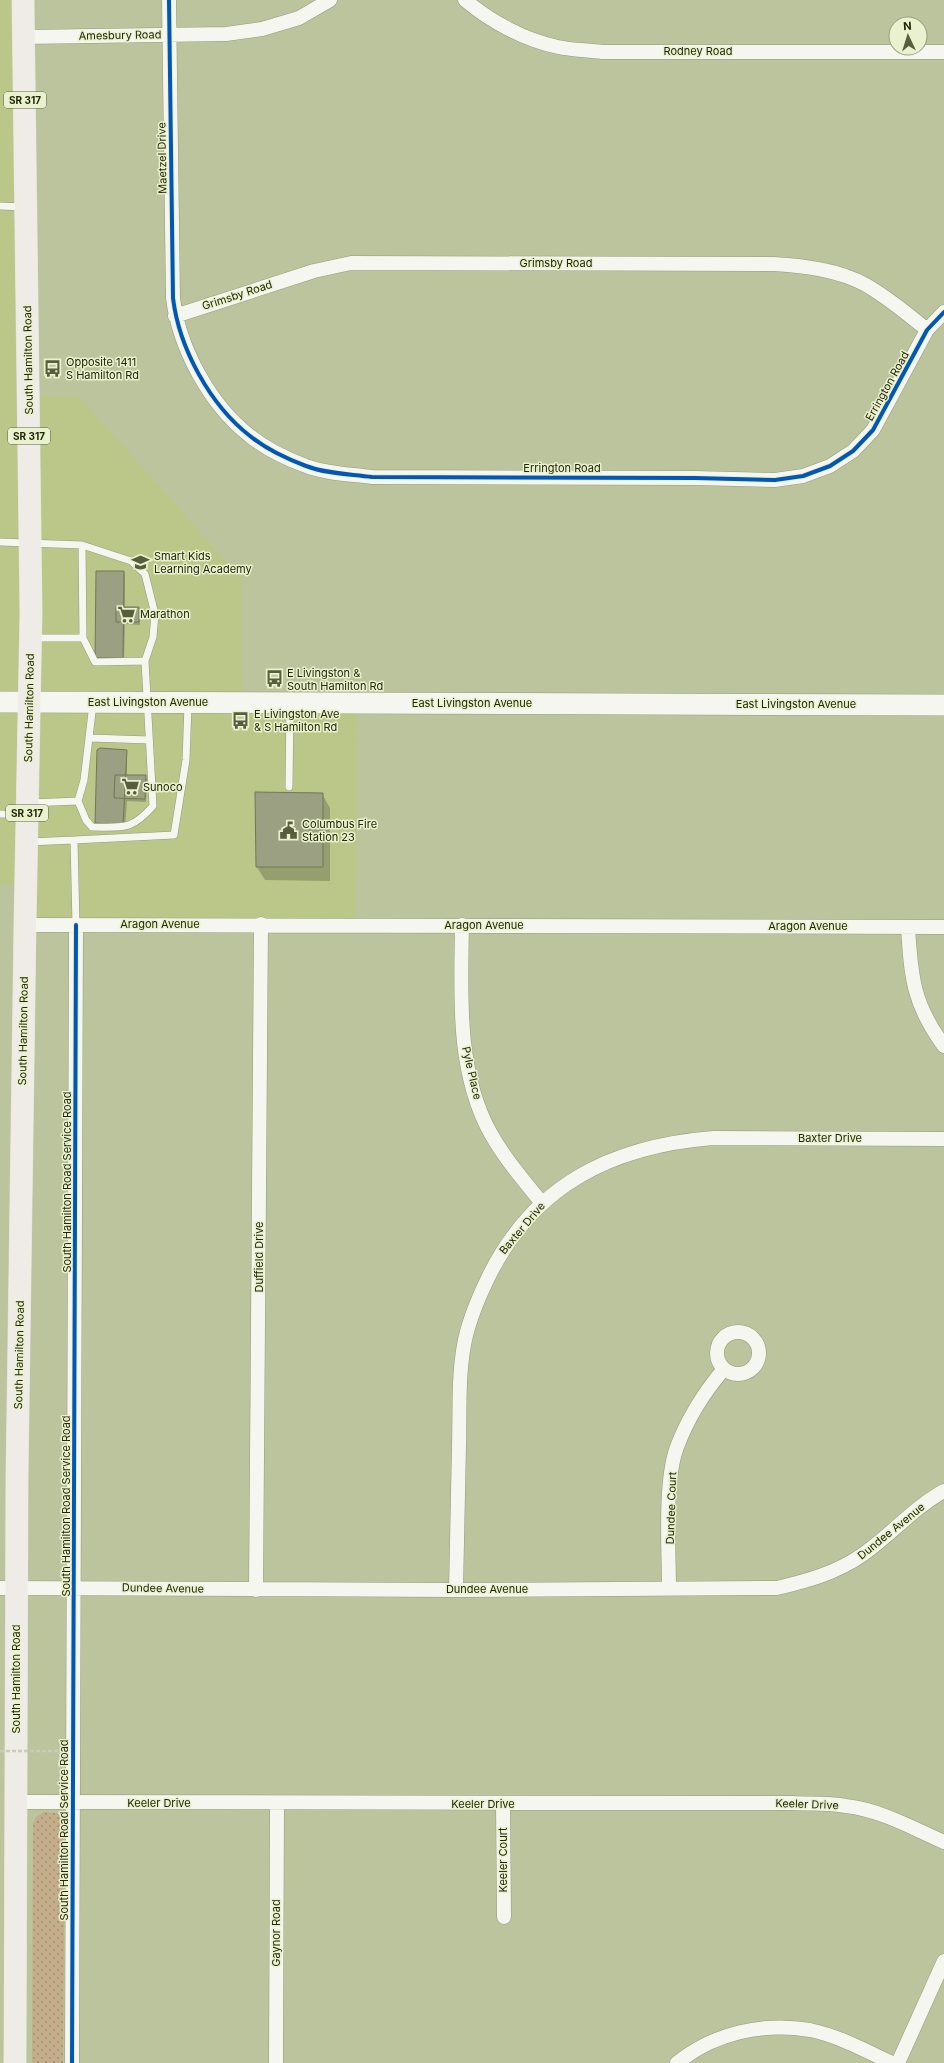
<svg xmlns="http://www.w3.org/2000/svg" width="944" height="2063" font-family="Inter,sans-serif">
<style>
.built{fill:#bbc689}
.green{fill:url(#green-dots)}
.shadow{fill:#0003}
.building{fill:#9aa081;stroke:#727756}
.lines{fill:none;stroke-linecap:round;stroke-linejoin:round}
.service-casing{stroke:#949a7b;stroke-width:8}
.minor-casing{stroke:#949a7b;stroke-width:15}
.secondary-casing{stroke:#949a7b;stroke-width:22}
.primary-casing{stroke:#e1e4d3;stroke-width:23}
.service{stroke:#f5f6f0;stroke-width:7}
.minor{stroke:#f5f6f0;stroke-width:14}
.secondary{stroke:#f5f6f0;stroke-width:21}
.primary{stroke:#efebe7;stroke-width:22}
.path-bridge{stroke:#c8cbbd;stroke-width:2.5;stroke-dasharray:4 2;stroke-linecap:butt}
.cycleway-casing{stroke:#eaf1ce;stroke-width:6}
.cycleway{stroke:#0057b8;stroke-width:4}
.labels{text-anchor:middle;dominant-baseline:central;stroke-width:3;stroke-linejoin:round;paint-order:stroke}
.shield{fill:#eaf1ce;stroke:#5e6444;stroke-width:1}
.shield-label{font-size:10px;font-weight:bold;fill:#222709}
.street-label{font-size:11px;fill:#222709;stroke:#eaf1ce}
.poi-label{font-size:11px;fill:#222709;stroke:#eaf1ce;text-anchor:start}
</style>
<defs>
<pattern id="green-dots" width="8" height="8" patternUnits="userSpaceOnUse"><rect width="8" height="8" fill="#c3ad8a"/><path d="M2 2h.1M6 6h.1" fill="none" stroke="#9e8d6f" stroke-width="1.8" stroke-linecap="round"/></pattern>
</defs>
<rect width="100%" height="100%" fill="#bcc49d"/>
<path class="built" d="M0,0H23L31,395L80,397L242,579L243,700L357,701L356,923L27,925V886L0,885Z"/>
<path class="green" d="M44,1812L59,1813L65,1820L63,2063H32L33,1824L36,1817Z"/>
<path class="shadow" d="M124,572L125,575V608H138L140,611V625L125,624L124,661H97L96,658Z
M100,749H125L127,752V776H145L147,779L146,802L127,801L125,828L98,826L96,823Z
M322,794L330,808V881L265,880L257,867Z"/>
<path class="building" d="M96,571H124L123,658H95Z
M116,607H139V622H116Z
M100,748L127,750L123,825L95,823L97,750Z
M115,775H146L145,799L114,798Z
M255,792L323,793V867H256Z"/>
<g class="lines">
<defs>
<path id="service" d="M0,206L24,207
M0,542L82,545L83,638H32
M82,545L131,561L145,574L155,614L153,637L145,661
M90,738L149,740
M289,787L290,705
M78,801L86,820L92,827C123,827 131,831 153,806L145,661L95,662L83,638
M30,803L78,801L84,780L93,704
M0,814L25,815
M74,840L174,835L186,760L188,705
M29,842L74,840L76,925"/>
<path id="minor" d="M169,0L173,298C179,348 210,405 250,436C266,449 287,459 306,466C327,474 351,474 372,477L695,478L775,480L803,476L830,466L853,451L873,430L927,330L944,312
M465,0C491,22 525,40 558,47C572,50 587,50 602,52H944
M24,37L226,34L262,29L299,18L330,0
M175,316L314,271L351,263L774,264C805,266 839,270 866,285C888,298 908,314 927,330
M25,925L944,927
M462,925C461,993 456,1072 491,1134C505,1159 524,1181 542,1203
M908,927C911,977 913,1004 944,1046
M717 1353a21 21 0 1 1 42 0a21 21 0 1 1-42 0Z
M0,1588L456,1590L777,1588C807,1581 836,1573 862,1555C891,1535 913,1508 944,1491
M669,1588C669,1551 664,1481 677,1447C687,1420 705,1391 724,1369
M256,1590L261,924
M456,1590C457,1541 458,1493 459,1445C460,1411 458,1378 464,1345C468,1322 477,1301 487,1280C532,1185 612,1146 713,1138L944,1139
M16,1802L793,1803C810,1804 829,1803 846,1806C881,1810 912,1828 944,1842
M503,1804L504,1917
M72,2063L76,925
M276,2063L277,1804
M677,2063C714,2033 763,2022 810,2030C839,2036 866,2051 892,2063
M898,2063L944,1961"/>
<path id="secondary" d="M0,702L944,705"/>
<path id="primary" d="M15,2063L17,1478L25,925L31,612L23,0"/>
</defs>
<use href="#service" class="service-casing"/>
<use href="#minor" class="minor-casing"/>
<use href="#secondary" class="secondary-casing"/>
<use href="#primary" class="primary-casing"/>
<use href="#service" class="service"/>
<use href="#minor" class="minor"/>
<use href="#secondary" class="secondary"/>
<use href="#primary" class="primary"/>
<path class="path-bridge" d="M0,1751H60L59,1768"/>
<defs>
<path id="cycleway" d="M169,0L173,298C179,348 210,405 250,436C266,449 287,459 306,466C327,474 351,474 372,477L695,478L775,480L803,476L830,466L853,451L873,430L927,330L944,312
M72,2063L76,925"/>
</defs>
<use href="#cycleway" class="cycleway-casing"/>
<use href="#cycleway" class="cycleway"/>
</g>
<defs>
<symbol id="bus-bare" viewBox="-9 -9 18 18"><path d="M-5-6H5V4H4V6H2V4H-2V6H-4V4H-5ZM-3.5-4V0h7V-4ZM-3.5 1.2v1.5H-2V1.2ZM2 1.2v1.5H3.5V1.2Z" fill="#585e3d" stroke="#eaf1ce" stroke-width="2.5" paint-order="stroke"/></symbol>
<symbol id="school-bare" viewBox="-9 -9 18 18"><path d="M0-5L7-2L0 1L-7-2ZM-4 1L0 2.5L4 1V4Q0 6-4 4Z" fill="#585e3d" stroke="#eaf1ce" stroke-width="2.5" paint-order="stroke"/></symbol>
<symbol id="supermarket-bare" viewBox="-9 -9 18 18"><path d="M-6-5.5h2.5l.6 2H6L4.5 2H-2.5L-4.4-4H-6ZM-1.5 3.2a1.3 1.3 0 1 0 .1 0ZM3 3.2a1.3 1.3 0 1 0 .1 0Z" fill="#585e3d" stroke="#eaf1ce" stroke-width="2.5" paint-order="stroke"/></symbol>
<symbol id="civic-bare" viewBox="-9 -9 18 18"><path d="M-.6-6.5H3V-4.5H.6V-3L4-1V1h2V6H-6V1h2V-1L-.6-3ZM-1.2 2.5V6h2.4V2.5Z" fill="#585e3d" stroke="#eaf1ce" stroke-width="2.5" paint-order="stroke"/></symbol>
</defs>
<g fill-rule="evenodd">
<use href="#bus-bare" x="40" y="356" width="25" height="25"/>
<use href="#school-bare" x="128" y="550" width="25" height="25"/>
<use href="#supermarket-bare" x="114" y="602" width="25" height="25"/>
<use href="#bus-bare" x="262" y="666" width="25" height="25"/>
<use href="#bus-bare" x="228" y="708" width="25" height="25"/>
<use href="#supermarket-bare" x="118" y="774" width="25" height="25"/>
<use href="#civic-bare" x="276" y="818" width="25" height="25"/>
</g>
<g class="labels">
<g class="shield">
<rect x="4" y="92" width="42" height="16" rx="3"/>
<rect x="8" y="428" width="42" height="16" rx="3"/>
<rect x="6" y="805" width="42" height="16" rx="3"/>
</g>
<g class="shield-label">
<text x="25" y="100">SR 317</text>
<text x="29" y="436">SR 317</text>
<text x="27" y="813">SR 317</text>
</g>
<g class="street-label">
<text transform="translate(120 35) rotate(-1)">Amesbury Road</text>
<text x="698" y="51">Rodney Road</text>
<text transform="translate(162 158) rotate(-91)">Maetzel Drive</text>
<text x="556" y="263">Grimsby Road</text>
<text transform="translate(237 295) rotate(-18)">Grimsby Road</text>
<text transform="translate(28 360) rotate(-91)">South Hamilton Road</text>
<text transform="translate(887 386) rotate(-61)">Errington Road</text>
<text x="562" y="468">Errington Road</text>
<text x="148" y="702">East Livingston Avenue</text>
<text x="472" y="703">East Livingston Avenue</text>
<text x="796" y="704">East Livingston Avenue</text>
<text transform="translate(29 708) rotate(-89)">South Hamilton Road</text>
<text x="160" y="924">Aragon Avenue</text>
<text x="484" y="925">Aragon Avenue</text>
<text x="808" y="926">Aragon Avenue</text>
<text transform="translate(23 1031) rotate(-89)">South Hamilton Road</text>
<text transform="translate(472 1073) rotate(77)">Pyle Place</text>
<text x="830" y="1138">Baxter Drive</text>
<text transform="translate(67 1182) rotate(-90)">South Hamilton Road Service Road</text>
<text transform="translate(522 1228) rotate(-50)">Baxter Drive</text>
<text transform="translate(259 1257) rotate(-90)">Duffield Drive</text>
<text transform="translate(19 1355) rotate(-89)">South Hamilton Road</text>
<text transform="translate(66 1506) rotate(-90)">South Hamilton Road Service Road</text>
<text transform="translate(671 1508) rotate(-88)">Dundee Court</text>
<text transform="translate(891 1531) rotate(-39)">Dundee Avenue</text>
<text transform="translate(163 1588) rotate(1)">Dundee Avenue</text>
<text x="487" y="1589">Dundee Avenue</text>
<text transform="translate(16 1679) rotate(-90)">South Hamilton Road</text>
<text x="159" y="1803">Keeler Drive</text>
<text x="483" y="1804">Keeler Drive</text>
<text transform="translate(807 1804) rotate(2)">Keeler Drive</text>
<text transform="translate(64 1830) rotate(-90)">South Hamilton Road Service Road</text>
<text transform="translate(503 1860) rotate(-90)">Keeler Court</text>
<text transform="translate(276 1933) rotate(-90)">Gaynor Road</text>
</g>
<g class="poi-label">
<text x="66" y="362">Opposite 1411<tspan x="66" dy="13">S Hamilton Rd</tspan></text>
<text x="154" y="556">Smart Kids<tspan x="154" dy="13">Learning Academy</tspan></text>
<text x="140" y="614">Marathon</text>
<text x="287" y="673">E Livingston &amp;<tspan x="287" dy="13">South Hamilton Rd</tspan></text>
<text x="254" y="714">E Livingston Ave<tspan x="254" dy="13">&amp; S Hamilton Rd</tspan></text>
<text x="143" y="787">Sunoco</text>
<text x="302" y="824">Columbus Fire<tspan x="302" dy="13">Station 23</tspan></text>
</g>
</g>
<g transform="translate(908 36) rotate(356)"><circle r="19" fill="#eaf1ce" stroke="#9aa07f"/>
<path d="M0-3L7 15L0 10L-7 15Z" fill="#585e3d"/>
<text y="-6" font-size="11" font-weight="bold" text-anchor="middle" fill="#222709">N</text>
</g>
</svg>
